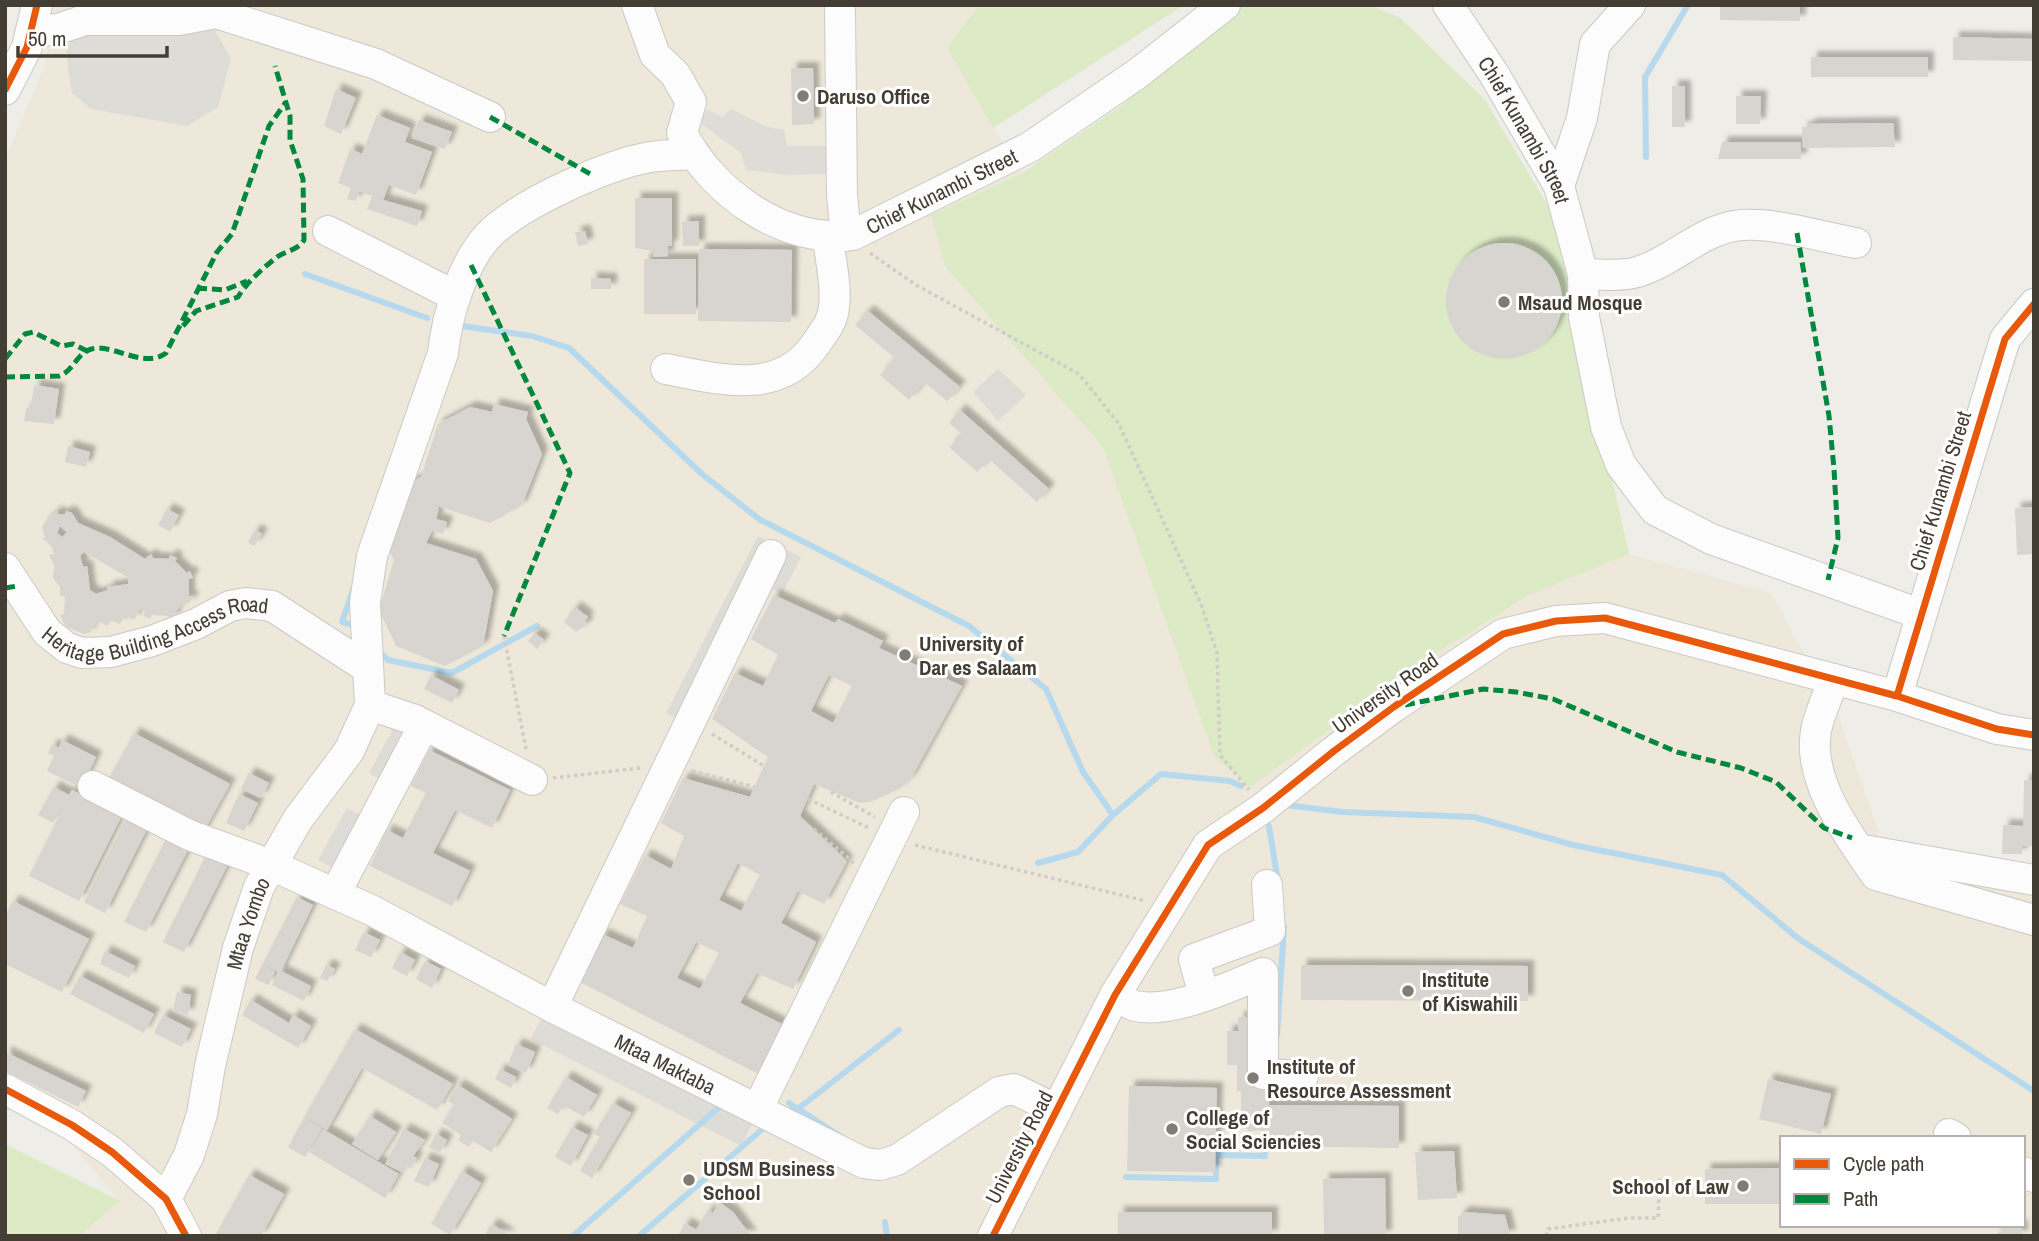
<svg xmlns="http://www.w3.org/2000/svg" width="2039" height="1241" font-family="'Archivo Narrow',sans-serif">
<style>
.education{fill:#ede8d9;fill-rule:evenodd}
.green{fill:#dceac6}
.parking{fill:#dedcd7}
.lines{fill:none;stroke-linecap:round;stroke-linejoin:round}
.stream{stroke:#b6d9ee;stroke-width:6}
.building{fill:#d8d5d0;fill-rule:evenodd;filter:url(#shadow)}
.minor-casing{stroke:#cbc9c4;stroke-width:32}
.path{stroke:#d0cdc9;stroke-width:3.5;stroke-dasharray:3.5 3.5;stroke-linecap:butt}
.minor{stroke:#fcfcfc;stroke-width:30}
.quiet{stroke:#00873e;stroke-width:5;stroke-dasharray:10 5;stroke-linecap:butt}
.cycleway-casing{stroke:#fff;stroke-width:11}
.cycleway{stroke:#e8590c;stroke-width:7}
.poi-dot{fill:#807b73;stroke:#fff;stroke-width:2.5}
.labels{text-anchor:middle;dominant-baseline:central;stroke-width:6;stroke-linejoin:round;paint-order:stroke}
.poi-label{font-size:21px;font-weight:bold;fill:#443d34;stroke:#fff;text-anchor:start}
.street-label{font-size:21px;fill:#443d34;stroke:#fff}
</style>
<defs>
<filter id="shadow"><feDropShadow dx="6" dy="-6" stdDeviation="2" flood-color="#0004"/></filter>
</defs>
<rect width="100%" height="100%" fill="#eeede8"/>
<path class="education" d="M51,5H979L947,48L993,128L1023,172L1121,106L1369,5L1399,17L1485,100L1552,213L1629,554L1771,593L1839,717L1882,842L2034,886V1236H79L119,1201L5,1063V160L45,65ZM1782,1138H2023V1225H1782Z"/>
<path class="green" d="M979,5H1184L993,128L947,48Z
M1237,5H1369L1399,17L1485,100L1552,213L1629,554L1527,596L1432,656L1250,787L1215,758L1103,447L945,266L931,215L1023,173L1121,106Z
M5,1144L7,1145L120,1201L79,1236H5Z"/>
<path class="parking" d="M82,5H106L213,26L231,59L218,107L187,126L91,109L72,93L66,54Z
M731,109L767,127L784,130L787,146H833L832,174L789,175L746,170L741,153L699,122L708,110L722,117Z
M998,369L1026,395L998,421L973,392Z
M758,536L801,557L782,594L773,589L700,730L666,713Z
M408,702L535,770L522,793L429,743L354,879L318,860L347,808L364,817L384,782L369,773Z
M541,1019L752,1125L741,1146L531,1039Z"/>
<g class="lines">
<path class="stream" d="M1646,157L1645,77L1688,5
M305,274L427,318
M455,325L532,336L569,348L702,474L759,519L969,626L1046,689L1083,772L1113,815
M353,590L342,622L359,627
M378,650L388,660L452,673L537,626
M1285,805L1343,812L1474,817L1573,845L1722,875L1799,939L2034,1091
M1269,826L1278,882
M1038,863L1078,852L1113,815L1161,774L1230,781L1241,786
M1277,1035L1284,927
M789,1103L843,1138
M787,1112L799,1108L899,1030
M1126,1177L1216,1179V1155L1265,1156L1264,1125
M885,1222L887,1236
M573,1236L724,1103
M639,1236L767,1125"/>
</g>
<path class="building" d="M1720,5H1800V21L1720,20Z
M1953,37L2034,39V61L1953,60Z
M1811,57H1928V77H1811Z
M791,68H813L814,124L792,125Z
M1672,86H1685V127H1672Z
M336,89L356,98L341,134L324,126Z
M1736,96H1761L1760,124H1736Z
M377,115L410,128L405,142L432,152L416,195L389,185L383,200L422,211L417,226L367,209L372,196L359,191L356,201L347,199L351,188L338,183L350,149L362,154Z
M419,120L452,132L445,149L412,138Z
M1893,123L1895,147L1803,148L1802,127H1809V124Z
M1722,142H1801V159H1718Z
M635,198H672V246H668V256L653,257V251L635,248Z
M699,221V246H683L682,222Z
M585,231L588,244L578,246L575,232Z
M1446 301a58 58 0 1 1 116 0a58 58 0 1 1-116 0Z
M699,249L792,250L791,322L698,321Z
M644,259H696V314H644Z
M591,278L611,279V289H591Z
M868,311L960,387L947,401L924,382L909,400L880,375L895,358L855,325Z
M34,385L59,389L54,424L24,421L26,408H31Z
M494,404L528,412L526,419L542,454L522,505L490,523L434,505L439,508L436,519L447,522L443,534L432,531L426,543L476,559L493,591L483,646L445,666L396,646L379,610L394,560L385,544L406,485L421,477L438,424L470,407L492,412Z
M960,410L1049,489L1037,502L989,459L977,472L949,447L962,434L949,423Z
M68,446L90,452L86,467L65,462Z
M2034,507V554L2017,555L2015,508Z
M167,509L179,515L170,532L158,525Z
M57,511L58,514H65L66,511L72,513L78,523L110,537L145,559L151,554L153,558L169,559L170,555L177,558L175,561L187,573L190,571L193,578L189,579V596L193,597L189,604L186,601L174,613L176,617L169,619L168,616L152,615L150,619L143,616L145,612L140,609L134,620L125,615L120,624L111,620L107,626L100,622L90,628L91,632L84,634L66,627L60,615L64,614L65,599L64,596H60V587L53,578L54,565L49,555L54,554L52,547L42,538H45L42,527L45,522ZM60,526L67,532L62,537L57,533ZM84,552L129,578L128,584L107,587L108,590L96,594L90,590L87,566L83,567L80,556Z
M255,530L262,534L254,546L248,542Z
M774,595L835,623L838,619L883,641L879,648L962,686L911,778L899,789L870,802L860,803L814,784L800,816L847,861L824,904L798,891L781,923L816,942L793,989L757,973L740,1003L782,1024L760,1075L580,982L602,934L633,948L647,916L620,904L645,855L671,869L684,836L661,823L683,778L750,797L768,757L712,719L735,673L763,686L778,655L751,639ZM829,675L852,686L833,723L811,711ZM738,863L760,875L741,911L719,900ZM696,942L719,953L700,989L677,978Z
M575,607L588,617L585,621L588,624L576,632L564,622Z
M535,633L544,640L537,649L528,641Z
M431,675L459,690L452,703L424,689Z
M134,733L230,784L200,838L104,787Z
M62,740L96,757L81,788L47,771L54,756L48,753L52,745L59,748Z
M429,750L510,790L492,828L455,810L433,853L470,871L452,906L370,866L387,830L403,838L426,793L411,786Z
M249,773L269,783L261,798L241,789Z
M2024,780H2034V846H2022V854H2002L2003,825L2023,826Z
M54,787L69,795L72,790L122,815L79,901L29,876L64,806L53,823L38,815Z
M239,794L258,803L244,831L226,823Z
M127,817L148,827L105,913L84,902Z
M167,837L189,848L146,932L124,922Z
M206,855L227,866L184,952L163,942Z
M297,897L313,905L281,971L311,986L304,1001L272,985L278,972L266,966L275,972L269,985L255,979Z
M13,901L89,939L62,992L5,964V916Z
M364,932L380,940L371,957L355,950Z
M105,951L135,966L129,978L100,964Z
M400,952L415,960L407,976L392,968Z
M425,961L441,969L432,988L416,979Z
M326,965L335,969L327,981L320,978Z
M1301,965L1528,966V1001L1301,1000Z
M80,976L154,1014L144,1033L70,994Z
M177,992L191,995L188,1015L173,1011Z
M251,1000L289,1023L293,1015L311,1026L298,1048L242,1015Z
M163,1015L191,1029L182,1047L154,1033Z
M1238,1017H1257L1270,1030L1269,1105L1399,1106V1148L1269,1146V1130L1249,1131L1241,1124V1091H1237V1065H1227V1031H1239Z
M355,1029L453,1084L437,1110L362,1068L327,1130L304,1117Z
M516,1044L535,1052L526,1073L508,1065Z
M5,1052L86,1091L78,1107L5,1071Z
M500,1069L516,1077L511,1088L495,1079Z
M566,1077L597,1095L584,1117L563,1105L558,1114L547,1108Z
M1768,1079L1831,1094L1821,1134L1759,1119Z
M458,1085L512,1119L491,1152L473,1141L469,1147L458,1140L461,1135L442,1123L454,1105L448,1101Z
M1129,1086L1217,1088L1215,1172L1127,1171Z
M613,1103L631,1113L592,1178L580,1171L600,1137L594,1134Z
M370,1116L396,1132L378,1160L352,1144Z
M304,1118L322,1128L305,1157L288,1147Z
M572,1127L588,1135L571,1166L555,1157Z
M323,1129L399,1174L385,1198L309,1152Z
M404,1129L425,1140L413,1156L417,1158L411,1168L407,1166L404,1173L385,1164Z
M436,1134L447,1140L440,1153L429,1147Z
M1454,1151L1457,1198L1418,1200L1415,1152Z
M425,1158L439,1164L429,1187L414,1181Z
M1782,1168V1204H1705V1169Z
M462,1171L481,1183L450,1235L431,1224Z
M249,1175L284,1194L261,1236H215Z
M1385,1178L1386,1236H1324L1323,1179Z
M719,1202L733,1212L751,1236H678L685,1223L696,1230L708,1210L713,1213Z
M1118,1212H1272V1236H1118Z
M1464,1212L1505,1215L1510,1236H1458V1217Z
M492,1224L510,1236H484Z
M2021,1225L2023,1236H1993L2008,1227Z"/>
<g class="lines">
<defs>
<g id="minor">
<path id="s1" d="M637,5L655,55L675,74L691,102L682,133C712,193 784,244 853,235L1030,147L1137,74L1225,5"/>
<path id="s2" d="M1448,5L1494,74L1559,186L1583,274L1584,317L1606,427L1621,465L1655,510L1711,539L1920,614"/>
<path d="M840,9L842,195L846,236"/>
<path d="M32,32L58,29L85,20H179L216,13L376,64L490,117"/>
<path d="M5,90L27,47L37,5"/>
<path d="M1559,186L1582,118L1595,44L1630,5"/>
<path d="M328,231L455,296"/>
<path d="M1583,274C1599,274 1621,277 1637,272C1672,262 1697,233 1734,226C1769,220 1820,237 1856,243"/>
<path d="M666,369C718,379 779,397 815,345C823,333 833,322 834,307C837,285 830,259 828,237"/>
<path id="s3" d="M5,568L47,632L67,648L82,653L111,652L152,641L196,624L230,606L246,603L272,606L366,667"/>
<path d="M1834,679C1828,696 1819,714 1816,731C1807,781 1849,836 1876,875L2034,920"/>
<path d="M1897,696L2005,339L2034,304"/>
<path d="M370,705L415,720L532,780"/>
<path id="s4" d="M93,786L189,835L271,865L373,911L552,1007L864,1163L880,1165L897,1160L999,1092L1014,1089L1057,1110"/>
<path d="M1858,849L2034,880"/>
<path d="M335,894L424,725"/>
<path d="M1115,995C1121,998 1128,1004 1135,1006C1171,1014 1230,987 1263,973V1074L1303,1076"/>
<path d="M1204,995L1194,959L1270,931L1267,885"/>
<path d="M552,1007L771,555"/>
<path d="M5,1089L72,1125L112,1152L166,1199L186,1236"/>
<path d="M758,1108L904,812"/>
<path d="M1949,1134L1956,1138"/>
<path d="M2023,1172L2034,1177"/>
<path id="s5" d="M166,1199L189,1155L202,1114L210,1066L238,948L259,887L298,819L349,751L370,705L365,602L372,556L443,353C447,315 464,256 494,230C527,201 606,165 650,157C664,155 679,155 693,154"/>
<path d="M993,1236L1115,995L1208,845L1263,808L1334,751L1395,706L1503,634L1556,621L1605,618L1897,696L1997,729L2034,735"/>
</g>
</defs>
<use href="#minor" class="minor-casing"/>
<path class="path" d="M870,253L916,285L1079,374L1119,424L1201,604L1217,653L1220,755L1249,790
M504,636L526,749
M712,734L764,766
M692,771L755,787
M553,778L640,768
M831,792L875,817
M808,799L869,828
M814,829L854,863
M915,845L1146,901
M1546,1236L1548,1229L1629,1218H1658L1660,1175"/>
<use href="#minor" class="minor"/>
<path class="quiet" d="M490,117L592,175
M1797,233L1829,416L1834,469L1838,538L1828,580
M471,265L570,473L504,636
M197,288L225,290L247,281
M183,326L196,311L238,297C247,282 263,268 277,257C286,251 298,250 304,240L303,179L290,140V116L275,66
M5,359L25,334L33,332L61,346L73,344L87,351
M5,377L59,376C75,371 77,349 97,348C120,348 146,368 166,353L217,252L232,234L269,126L286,102
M5,588L17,586
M1405,705L1483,689L1516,692L1553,699L1677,752L1741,768L1776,782L1824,828L1852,838"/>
<defs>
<path id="cycleway" d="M5,90L27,47L37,5
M1897,696L2005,339L2034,304
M5,1089L72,1125L112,1152L166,1199L186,1236
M993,1236L1115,995L1208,845L1263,808L1334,751L1395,706L1503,634L1556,621L1605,618L1897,696L1997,729L2034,735"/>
</defs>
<use href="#cycleway" class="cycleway-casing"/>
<use href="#cycleway" class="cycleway"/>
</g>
<g class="poi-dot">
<circle cx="803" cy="96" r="7"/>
<circle cx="1504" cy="302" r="7"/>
<circle cx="905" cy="655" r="7"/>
<circle cx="1408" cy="991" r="7"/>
<circle cx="1253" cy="1078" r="7"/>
<circle cx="1172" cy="1129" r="7"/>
<circle cx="689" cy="1180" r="7"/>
<circle cx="1743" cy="1186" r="7"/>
</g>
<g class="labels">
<g class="poi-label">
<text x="817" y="96">Daruso Office</text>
<text x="1518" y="302">Msaud Mosque</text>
<text x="919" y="643">University of<tspan x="919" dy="24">Dar es Salaam</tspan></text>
<text x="1422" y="979">Institute<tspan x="1422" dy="24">of Kiswahili</tspan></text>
<text x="1267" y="1066">Institute of<tspan x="1267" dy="24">Resource Assessment</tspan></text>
<text x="1186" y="1117">College of<tspan x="1186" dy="24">Social Sciencies</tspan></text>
<text x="703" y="1168">UDSM Business<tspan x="703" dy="24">School</tspan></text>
<text x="1729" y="1186" text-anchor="end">School of Law</text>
</g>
<g class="street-label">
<text stroke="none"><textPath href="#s2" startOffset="147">Chief Kunambi Street</textPath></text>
<text stroke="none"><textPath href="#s1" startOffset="455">Chief Kunambi Street</textPath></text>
<text transform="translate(1940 491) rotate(-73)">Chief Kunambi Street</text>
<text stroke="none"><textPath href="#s3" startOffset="194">Heritage Building Access Road</textPath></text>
<text transform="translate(1385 693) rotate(-35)">University Road</text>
<text stroke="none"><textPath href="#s5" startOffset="289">Mtaa Yombo</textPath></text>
<text stroke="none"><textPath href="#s4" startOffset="637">Mtaa Maktaba</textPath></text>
<text transform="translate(1019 1147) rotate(-63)">University Road</text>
</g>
</g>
<rect width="2039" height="1241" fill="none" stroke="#443d34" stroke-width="14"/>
<rect x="1780" y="1136" width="245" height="91" fill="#ffffff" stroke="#b4b1ae" stroke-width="2"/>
<rect x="1794" y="1159" width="35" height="10" fill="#e8590c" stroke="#b4b1ae" stroke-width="2"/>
<text x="1843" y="1171" font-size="21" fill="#443d34">Cycle path</text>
<rect x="1794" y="1194" width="35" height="10" fill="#00873e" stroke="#b4b1ae" stroke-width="2"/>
<text x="1843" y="1206" font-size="21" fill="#443d34">Path</text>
<path d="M18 46v10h149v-10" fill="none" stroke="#443d34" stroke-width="3.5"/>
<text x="28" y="46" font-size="21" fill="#443d34" stroke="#ffffff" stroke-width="5" paint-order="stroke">50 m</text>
</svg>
